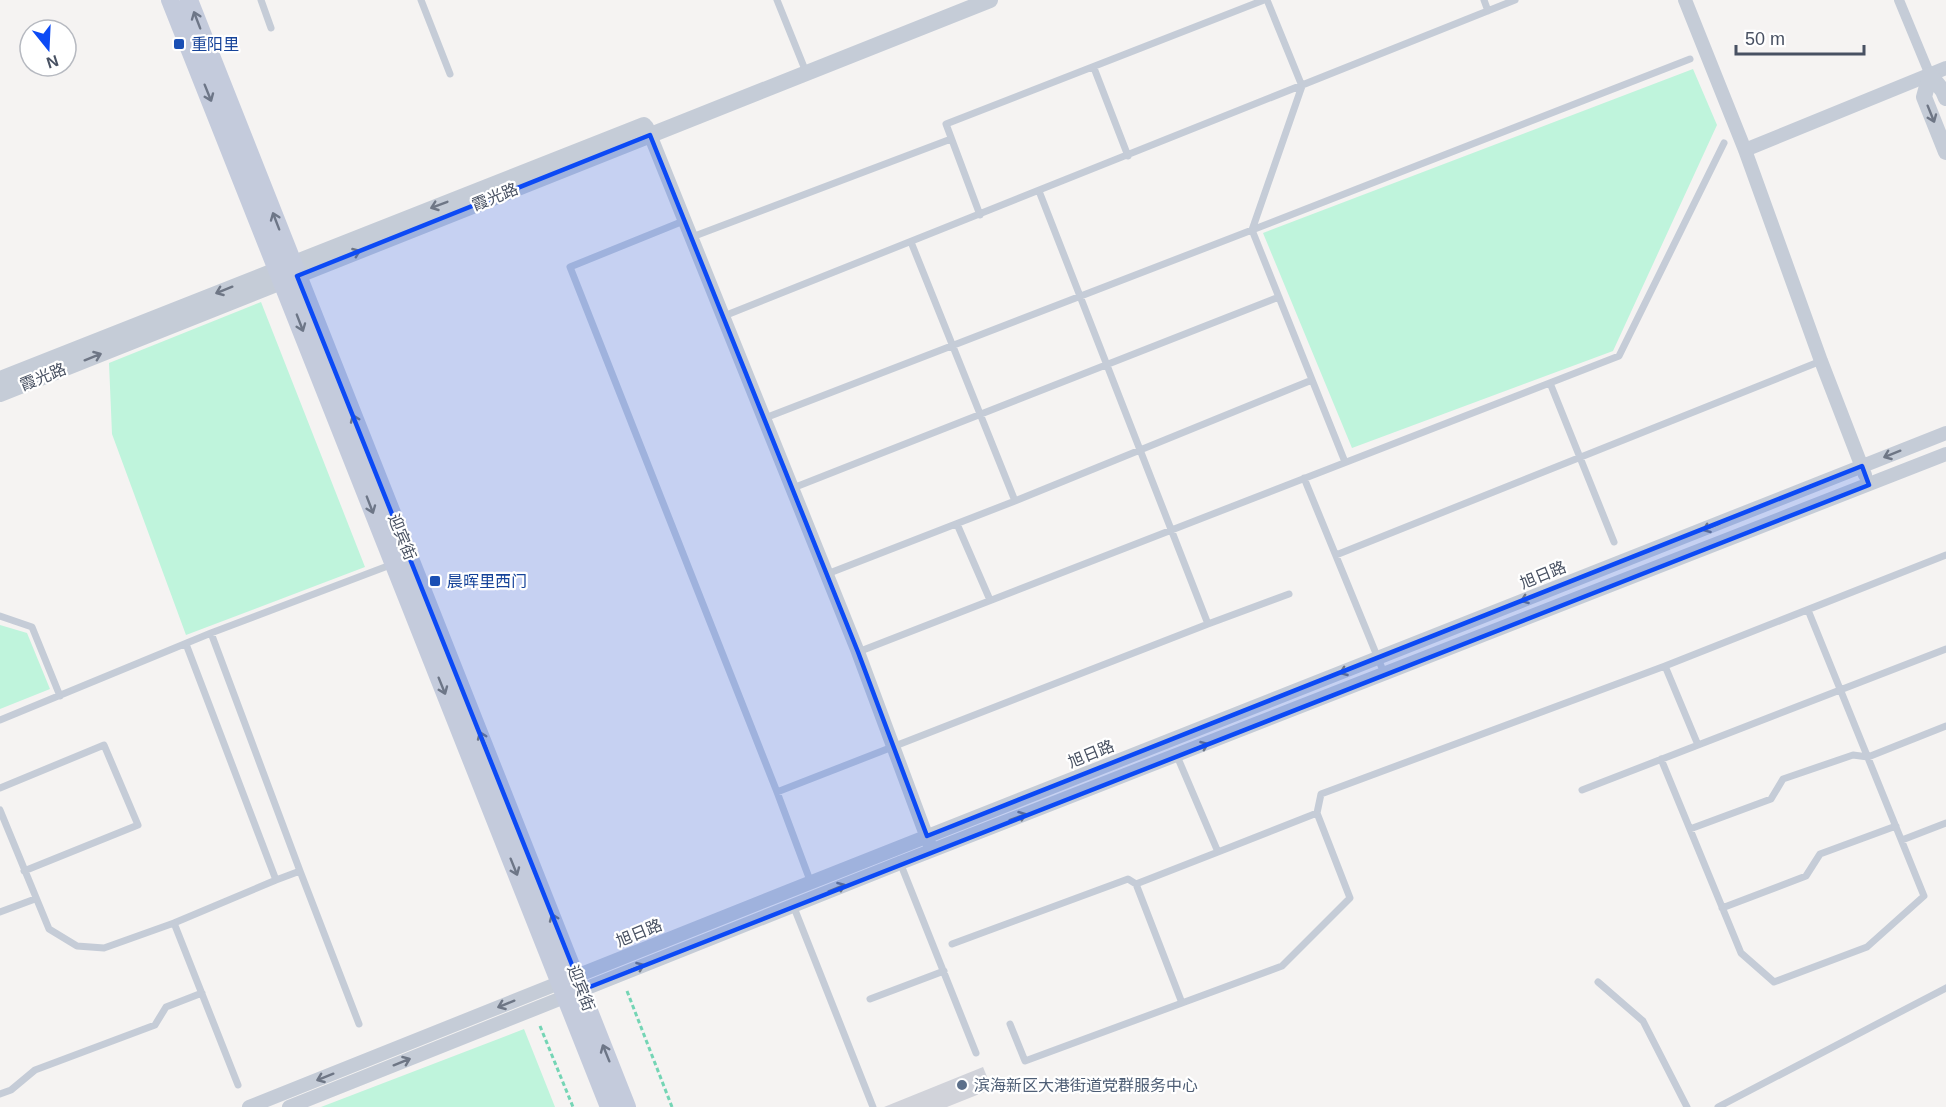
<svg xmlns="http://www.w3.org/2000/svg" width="1946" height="1107" font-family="Helvetica,'Noto Sans SC',sans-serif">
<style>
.green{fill:#bff4dc}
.building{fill:#d1d3da}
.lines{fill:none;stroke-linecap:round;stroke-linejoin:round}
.path{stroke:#74d5b5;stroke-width:3;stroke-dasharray:4.5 3;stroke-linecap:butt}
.service{stroke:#c5ccd7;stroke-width:7}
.pedestrian{stroke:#c5ccd7;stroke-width:10}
.minor{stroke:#c5ccd7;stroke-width:14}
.tertiary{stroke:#c5ccd7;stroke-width:16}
.secondary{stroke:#c4cbdc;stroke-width:18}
.oneway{stroke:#6d7687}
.oneway2{stroke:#6e7685}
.marked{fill:#0c4af5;fill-opacity:0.2;stroke:#0c4af5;stroke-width:4.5;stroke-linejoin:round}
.transit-dot{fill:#1a4fb4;stroke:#fff;stroke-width:2}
.service-dot{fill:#5c6f8a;stroke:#fff;stroke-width:2}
.labels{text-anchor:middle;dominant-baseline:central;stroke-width:4.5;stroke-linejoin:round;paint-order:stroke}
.transit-label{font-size:16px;fill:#164399;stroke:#fff;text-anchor:start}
.street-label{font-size:16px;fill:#485162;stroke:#fff}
.service-label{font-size:16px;fill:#4e5e75;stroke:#fff;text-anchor:start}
</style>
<rect width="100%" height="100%" fill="#f5f3f2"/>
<path class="green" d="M1693,69L1717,125L1613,351L1352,448L1263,233Z
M261,302L365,567L186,635L112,434L109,363Z
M0,625L27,633L50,689L0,709Z
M524,1029L555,1107H321Z"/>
<path class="building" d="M983,1067L992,1089L947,1107H884Z"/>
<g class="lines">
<path class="path" d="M627,991L672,1107
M540,1026L573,1107"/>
<path class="service" d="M261,0L271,28
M421,0L450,74
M777,0L806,72
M1484,0L1488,11
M1094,68L1128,156
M1039,191L1208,624
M980,215L946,124L1264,0
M686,220L570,267L777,792L811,883
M692,237L951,139
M911,242L1015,501
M724,316L1515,0
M1550,383L1614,542
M765,418L1252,230L1302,86L1267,0
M1345,462L1252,230L1690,59
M1304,478L1384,673
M793,488L1279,297
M957,524L990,600
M1336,555L1821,361
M827,574L1015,501L1312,380
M0,616L32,627L60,696
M186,644L276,880L300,871L211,633
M858,652L1619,356L1724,143
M0,720L211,633L393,564
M1698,745L1665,666L1946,555
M1177,756L1218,852L1136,884L1182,1003L1282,966L1350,898L1317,813L1218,852
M1661,759L1741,953L1774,982L1867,947L1924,896L1808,610
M0,788L104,745L138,825L24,871
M1582,790L1946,649
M777,792L1208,624L1289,594
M0,810L49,929L77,946L104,948L174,923L238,1085
M1317,813L1321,794L1665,666
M1690,829L1771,799L1783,779L1853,755L1868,757L1946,726
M1902,840L1946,823
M899,860L976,1053
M300,871L359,1024
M793,905L873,1107
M1722,908L1806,876L1820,854L1896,826
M0,912L35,899
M174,923L276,880
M952,944L1128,879L1136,884
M1598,982L1643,1021L1687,1107
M870,999L944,971
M1010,1024L1025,1061L1182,1003
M0,1094L11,1090L35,1070L155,1025L166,1007L202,993
M1718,1107L1946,988"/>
<path class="pedestrian" d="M1899,0L1930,75"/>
<path class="minor" d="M1685,0L1745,150L1821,361L1865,475
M647,127L858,652L929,843
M1745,150L1946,68
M249,1107L789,891L1946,433
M289,1107L900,863L1946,454"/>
<path class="tertiary" d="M1930,75L1924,97L1946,152
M1930,75L1943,91L1946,98
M0,379L644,125
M0,394L990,0"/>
<path class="secondary" d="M170,0L609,1107
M189,0L627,1107"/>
</g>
<defs><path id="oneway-shaft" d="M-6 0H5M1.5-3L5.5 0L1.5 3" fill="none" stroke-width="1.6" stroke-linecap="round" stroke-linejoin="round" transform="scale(1.5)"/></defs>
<g class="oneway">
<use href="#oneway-shaft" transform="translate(197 20) rotate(-111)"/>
<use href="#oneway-shaft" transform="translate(208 93) rotate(68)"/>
<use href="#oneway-shaft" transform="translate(276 221) rotate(-111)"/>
<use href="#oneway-shaft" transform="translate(300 323) rotate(69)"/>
<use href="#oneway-shaft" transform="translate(356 423) rotate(-112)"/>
<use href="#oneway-shaft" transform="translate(370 505) rotate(69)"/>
<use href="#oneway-shaft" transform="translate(442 686) rotate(68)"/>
<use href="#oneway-shaft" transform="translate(483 740) rotate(-112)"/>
<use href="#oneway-shaft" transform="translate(514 867) rotate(68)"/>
<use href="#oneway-shaft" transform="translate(555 922) rotate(-112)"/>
<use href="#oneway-shaft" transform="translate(606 1053) rotate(-112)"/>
</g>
<g class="oneway2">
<use href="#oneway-shaft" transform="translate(1931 114) rotate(68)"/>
<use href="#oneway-shaft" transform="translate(439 205) rotate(159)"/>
<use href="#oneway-shaft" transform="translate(352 254) rotate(-22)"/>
<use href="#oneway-shaft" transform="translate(224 290) rotate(158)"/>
<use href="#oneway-shaft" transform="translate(93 357) rotate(-22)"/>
<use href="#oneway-shaft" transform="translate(1892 454) rotate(158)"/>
<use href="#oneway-shaft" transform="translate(1711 527) rotate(158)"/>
<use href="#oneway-shaft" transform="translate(1529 598) rotate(158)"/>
<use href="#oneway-shaft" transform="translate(1348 670) rotate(158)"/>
<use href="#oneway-shaft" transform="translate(1200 747) rotate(-22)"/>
<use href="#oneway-shaft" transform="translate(1018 817) rotate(-21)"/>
<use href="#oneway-shaft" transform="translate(837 888) rotate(-22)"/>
<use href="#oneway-shaft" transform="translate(636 968) rotate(-22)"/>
<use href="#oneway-shaft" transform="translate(506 1004) rotate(158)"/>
<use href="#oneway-shaft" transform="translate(402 1062) rotate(-22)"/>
<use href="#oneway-shaft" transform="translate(325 1077) rotate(158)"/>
</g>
<path class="marked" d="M650,135L858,652L927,836L1862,466L1869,485L582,990L297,276Z"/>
<g class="transit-dot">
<rect x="173" y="38" width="12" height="12" rx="3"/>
<rect x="429" y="575" width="12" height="12" rx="3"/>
</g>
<circle class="service-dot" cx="962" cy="1085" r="6"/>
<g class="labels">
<g class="transit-label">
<text x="191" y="44">重阳里</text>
<text x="447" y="581">晨晖里西门</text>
</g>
<g class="street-label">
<text transform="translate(495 197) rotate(-22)">霞光路</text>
<text transform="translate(43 377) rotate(-22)">霞光路</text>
<text transform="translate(402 537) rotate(68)">迎宾街</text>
<text transform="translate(1543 575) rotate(-22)">旭日路</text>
<text transform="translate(1091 754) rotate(-22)">旭日路</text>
<text transform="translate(639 933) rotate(-22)">旭日路</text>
<text transform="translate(581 988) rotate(69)">迎宾街</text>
</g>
<g class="service-label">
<text x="974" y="1085">滨海新区大港街道党群服务中心</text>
</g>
</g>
<g transform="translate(48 48) rotate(162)"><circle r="28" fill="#ffffff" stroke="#b6b9c0" stroke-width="1.5"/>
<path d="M0-4.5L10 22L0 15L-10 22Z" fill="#0c4af5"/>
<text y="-9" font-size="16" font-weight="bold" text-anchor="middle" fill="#485162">N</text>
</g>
<path d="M1736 45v9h128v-9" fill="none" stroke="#485162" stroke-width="3"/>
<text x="1745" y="45" font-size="18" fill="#485162" stroke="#ffffff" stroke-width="4.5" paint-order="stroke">50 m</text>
</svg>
